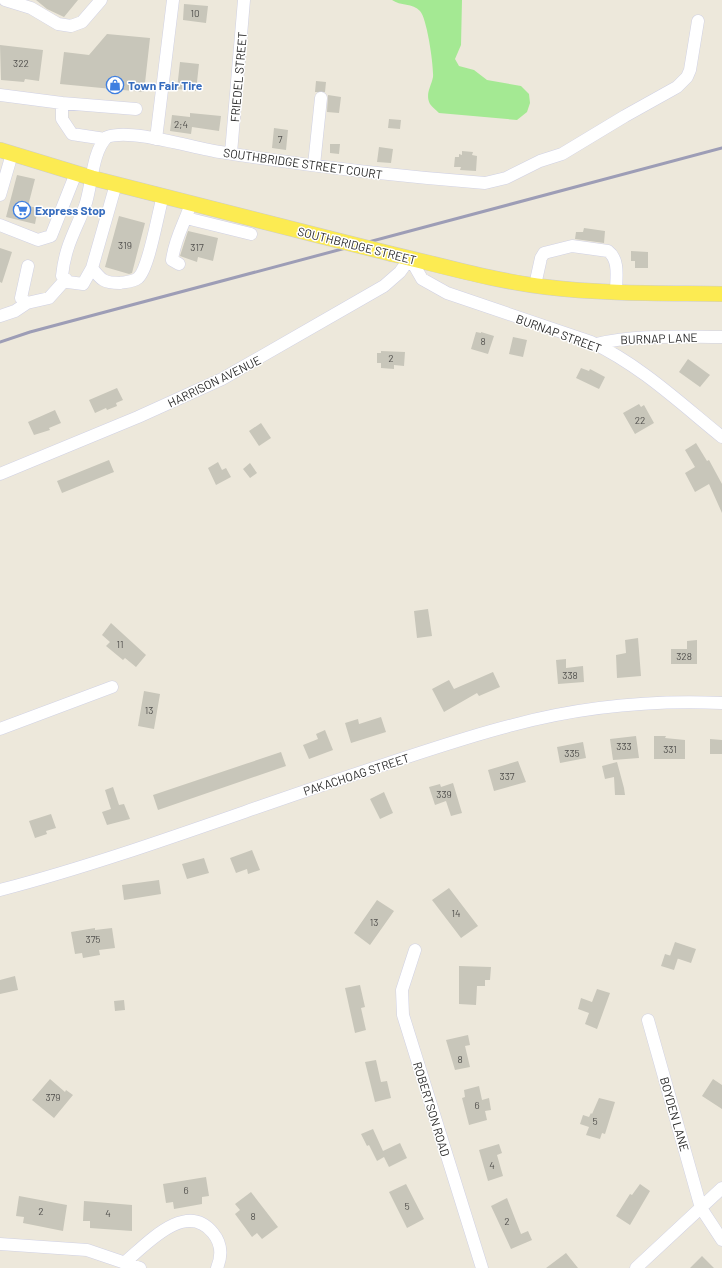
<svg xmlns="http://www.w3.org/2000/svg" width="722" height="1268" font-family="Barlow,sans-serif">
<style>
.green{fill:#a4e993}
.building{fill:#c8c6ba}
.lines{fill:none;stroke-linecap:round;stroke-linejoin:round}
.minor-casing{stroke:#d0d1e4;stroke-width:13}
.major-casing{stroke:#ccc;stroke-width:16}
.minor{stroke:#fff;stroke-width:12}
.major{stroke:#fceb52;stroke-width:15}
.rail{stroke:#9d9db6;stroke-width:3}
.major-bridge-casing{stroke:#ccc;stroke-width:16;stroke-linecap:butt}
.major-bridge{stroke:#fceb52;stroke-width:15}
.labels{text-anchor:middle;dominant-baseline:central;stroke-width:3;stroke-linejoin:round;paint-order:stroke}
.number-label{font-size:10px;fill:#52514e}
.street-label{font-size:12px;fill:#2a2a2a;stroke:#fff}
.shop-label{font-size:12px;font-weight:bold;fill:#366cbe;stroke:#fff;text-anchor:start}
</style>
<rect width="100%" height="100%" fill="#ede8db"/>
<path class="green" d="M392,0H462L461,45L455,59L459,66L474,70L487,80L521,86L529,94L530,103L527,112L517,120L439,113C436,110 432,107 430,104C425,94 431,87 433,77C434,67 427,18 420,11C413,3 400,6 392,0Z"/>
<path class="building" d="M36,0H78L64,17L47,9Z
M184,4L208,6L206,23L183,20Z
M107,34L150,38L144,92L60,84L64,52L89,55Z
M0,45L43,50L39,81L25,79L24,82L1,80Z
M180,62L199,64L196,91L177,89Z
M316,81L326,82L325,92H315Z
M328,95L341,97L339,113L327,112Z
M190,113L221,116L219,131L192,127L191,134L170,131L172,115L190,117Z
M389,119L401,120L400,129L388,128Z
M274,128L288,130L286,150L272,148Z
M330,144H340L339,154L330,153Z
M379,147L393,149L391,163L377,162Z
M462,151L473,152L472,155L477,156L476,171L460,170L461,167H454L455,157H459V154L462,155Z
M17,175L35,179L28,206L38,208L35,224L6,217Z
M119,216L145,223L132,273L129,274L105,267Z
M584,228L605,231L604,243L575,239L576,232H583Z
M188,231L218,238L213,261L198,257L197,262L180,256Z
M0,248L12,252L2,283L0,282Z
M631,251L648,252V268H635V261H631Z
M476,332L481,333V332L494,336L488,354L471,349Z
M513,337L527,340L523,357L509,354Z
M381,351L405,352L404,366L394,365V369L381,368V363H377V353H381Z
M688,359L710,375L700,387L679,372Z
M581,368L589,371L590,369L605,377L599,389L576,378Z
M117,388L123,400L116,403L117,406L107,410L106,408L95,413L89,400Z
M639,404L641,407L644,405L654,423L635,434L623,413Z
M55,410L61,423L49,428L50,430L34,435L28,422Z
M261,423L271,438L259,446L249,431Z
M696,443L707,461L709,460L722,484V513L709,484L695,492L685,473L695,467L685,450Z
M109,460L114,472L62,493L57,481Z
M218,462L222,470L226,468L231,477L216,485L208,468Z
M250,463L257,473L250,478L243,469Z
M428,609L432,636L417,638L414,611Z
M111,623L146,655L136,667L125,658L123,660L106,646L110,642L102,635Z
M638,638L641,676L617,678L616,655L626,653L625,640Z
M697,640V664H671V649H687V641Z
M566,659V668L583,666L584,682L558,684L556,660Z
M493,672L500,687L479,696L477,693L444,712L432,689L449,680L454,689Z
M144,691L160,694L154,729L138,726Z
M381,717L386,732L351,743L345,723L358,719L359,724Z
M325,730L333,750L309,759L303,745L318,739L316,734Z
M636,736L639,758L613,760L610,739Z
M654,736H666L665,738L685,740V759H654Z
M710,739L722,740V754H710Z
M583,742L586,758L560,763L557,747Z
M281,752L286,766L158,810L153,795Z
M518,761L526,782L494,791L488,770Z
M617,762L624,788L625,795H615L614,777L605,779L602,766Z
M453,783L462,813L451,816L446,801L435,805L429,787L440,784L441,787Z
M113,787L119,805L124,804L130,819L107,825L102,812L111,809L105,790Z
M384,792L393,813L380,819L370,799Z
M51,814L56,828L46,831L47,834L35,838L29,821Z
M252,850L260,870L248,874L247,869L236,873L230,858Z
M204,858L209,873L187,879L182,864Z
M159,880L161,894L124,900L122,885Z
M449,888L478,926L461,938L432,900Z
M377,900L394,911L370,945L354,933Z
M95,928V930L112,928L115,948L99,950L100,955L83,958L82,953L75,954L71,932Z
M675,942L696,949L691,963L670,956Z
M665,954L678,958L674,970L661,966Z
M459,966L491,967L490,980H485V986H477L476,1005L459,1004Z
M15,976L18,990L0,994V980Z
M360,985L365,1007L361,1008L366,1030L355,1033L345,988Z
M597,989L610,993L597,1029L585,1024L589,1013L578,1009L581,998L592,1002Z
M124,1000L125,1010L115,1011L114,1001Z
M468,1035L470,1045L465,1046L470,1067L455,1070L446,1040Z
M376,1060L381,1082L387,1081L391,1098L375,1102L365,1062Z
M50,1079L65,1092L66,1090L73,1095L54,1118L32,1100Z
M713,1079L722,1085V1109L702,1096Z
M479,1086L482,1100L489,1098L491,1110L485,1111L487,1120L469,1125L462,1098L465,1097L464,1090Z
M599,1098L615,1102L605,1134L602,1133L600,1139L586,1135L589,1127L580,1124L583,1115L589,1117L591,1113L592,1114Z
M373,1129L383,1151L400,1143L407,1158L389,1167L384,1157L377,1161L369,1145L367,1146L361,1134Z
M499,1144L502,1153L497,1155L503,1176L488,1181L479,1150Z
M206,1177L209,1196L202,1197V1204L174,1209L173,1202L166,1203L163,1184Z
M406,1184L424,1219L407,1228L389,1192Z
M640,1184L650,1191L630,1225L616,1216L630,1194L632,1195Z
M251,1192L278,1227L262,1239L257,1233L252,1237L235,1214L240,1210L235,1204Z
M19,1196L67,1205L63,1231L23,1223L24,1217L16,1216Z
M507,1198L521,1234L528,1231L532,1240L511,1249L491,1206Z
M84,1201L132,1205V1231L90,1228V1221H83Z
M566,1253L578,1268H546Z
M702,1256L714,1268H690Z"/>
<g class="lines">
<defs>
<path id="minor" d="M5,0L31,8L58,24L71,26L82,22L101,0
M0,95L62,103
M105,139L72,134L62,119V103L136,109
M156,139L173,0
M231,153L244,0
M314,165L321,98
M116,184L92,268C101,280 104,283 120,283C125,282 133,282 138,278C149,269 158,212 163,196
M0,195L12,154
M186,218L251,234
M0,225L38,240L51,236L76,173
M179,264L172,260C175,237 185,223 191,203
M28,266L21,298L27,303L49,298L66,279
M92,268L83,284L68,282L62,276C65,246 75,232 85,206C92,186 92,151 107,137C131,128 193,148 220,152C308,166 396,176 485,183L506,178L540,161L562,154L625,116L677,87L687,77L690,70L698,21
M535,285L541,258L544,253L572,246L608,251C620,260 616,278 616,292
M0,316L15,311L27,303
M596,344C637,334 680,337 722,337
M0,474L138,417L222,379L384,286L400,272L410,258L422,279L447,293L591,342C640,365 680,403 722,437
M0,729L112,687
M0,890C130,856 255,806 383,765C426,751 469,736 513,725C580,707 653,700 722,703
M415,950L402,990L403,1015L482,1268
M648,1020L701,1208L722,1240
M0,1244L87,1250L140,1268
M124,1263C146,1245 186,1199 213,1233C222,1244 222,1256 217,1268
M636,1268L722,1188"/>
<path id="major" d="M0,150L92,178L328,238
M392,254C444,266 494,281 546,287C604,294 664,293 722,294"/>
</defs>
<use href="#minor" class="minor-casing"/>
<use href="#major" class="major-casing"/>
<use href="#minor" class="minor"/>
<use href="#major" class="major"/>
<path class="rail" d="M0,342L30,332L722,148"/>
<defs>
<path id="major-bridge" d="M328,238L392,254"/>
</defs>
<use href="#major-bridge" class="major-bridge-casing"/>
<use href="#major-bridge" class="major-bridge"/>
</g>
<defs>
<symbol id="shop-ring" viewBox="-11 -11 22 22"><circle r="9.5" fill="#fff" stroke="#3f7fe0" stroke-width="1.5"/><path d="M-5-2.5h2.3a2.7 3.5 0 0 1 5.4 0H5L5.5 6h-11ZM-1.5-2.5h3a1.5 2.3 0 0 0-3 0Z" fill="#3f7fe0"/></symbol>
<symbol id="supermarket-ring" viewBox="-11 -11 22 22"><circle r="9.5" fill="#fff" stroke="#3f7fe0" stroke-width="1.5"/><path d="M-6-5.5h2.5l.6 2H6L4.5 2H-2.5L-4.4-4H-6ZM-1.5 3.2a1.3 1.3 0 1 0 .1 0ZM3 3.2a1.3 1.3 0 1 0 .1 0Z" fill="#3f7fe0"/></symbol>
</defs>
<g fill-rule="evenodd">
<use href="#shop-ring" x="105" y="75" width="20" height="20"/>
<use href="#supermarket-ring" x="12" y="200" width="20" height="20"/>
</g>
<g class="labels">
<g class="number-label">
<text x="195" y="13">10</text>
<text x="21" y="63">322</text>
<text x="181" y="124">2;4</text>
<text x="280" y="139">7</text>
<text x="125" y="245">319</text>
<text x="197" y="247">317</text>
<text x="483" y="341">8</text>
<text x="391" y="358">2</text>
<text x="640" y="420">22</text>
<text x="120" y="644">11</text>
<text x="684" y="656">328</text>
<text x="570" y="675">338</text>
<text x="149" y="710">13</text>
<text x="624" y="746">333</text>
<text x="670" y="749">331</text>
<text x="572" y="753">335</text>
<text x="507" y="776">337</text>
<text x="444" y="794">339</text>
<text x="456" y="913">14</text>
<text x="374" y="922">13</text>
<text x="93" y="939">375</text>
<text x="460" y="1059">8</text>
<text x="53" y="1097">379</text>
<text x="477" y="1105">6</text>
<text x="595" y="1121">5</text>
<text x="492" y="1165">4</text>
<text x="186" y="1190">6</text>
<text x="407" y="1206">5</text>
<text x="41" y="1211">2</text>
<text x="108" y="1213">4</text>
<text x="253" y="1216">8</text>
<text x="507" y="1221">2</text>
</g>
<g class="street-label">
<text transform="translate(238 77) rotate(-85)">FRIEDEL STREET</text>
<text transform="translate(303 163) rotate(8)">SOUTHBRIDGE STREET COURT</text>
<text transform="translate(357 245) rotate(14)">SOUTHBRIDGE STREET</text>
<text transform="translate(559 333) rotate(20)">BURNAP STREET</text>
<text transform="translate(659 338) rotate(-2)">BURNAP LANE</text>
<text transform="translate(214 381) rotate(-26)">HARRISON AVENUE</text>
<text transform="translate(356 774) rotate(-18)">PAKACHOAG STREET</text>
<text transform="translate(432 1109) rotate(73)">ROBERTSON ROAD</text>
<text transform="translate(675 1114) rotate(74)">BOYDEN LANE</text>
</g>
<g class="shop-label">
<text x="128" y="85">Town Fair Tire</text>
<text x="35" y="210">Express Stop</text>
</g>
</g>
</svg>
